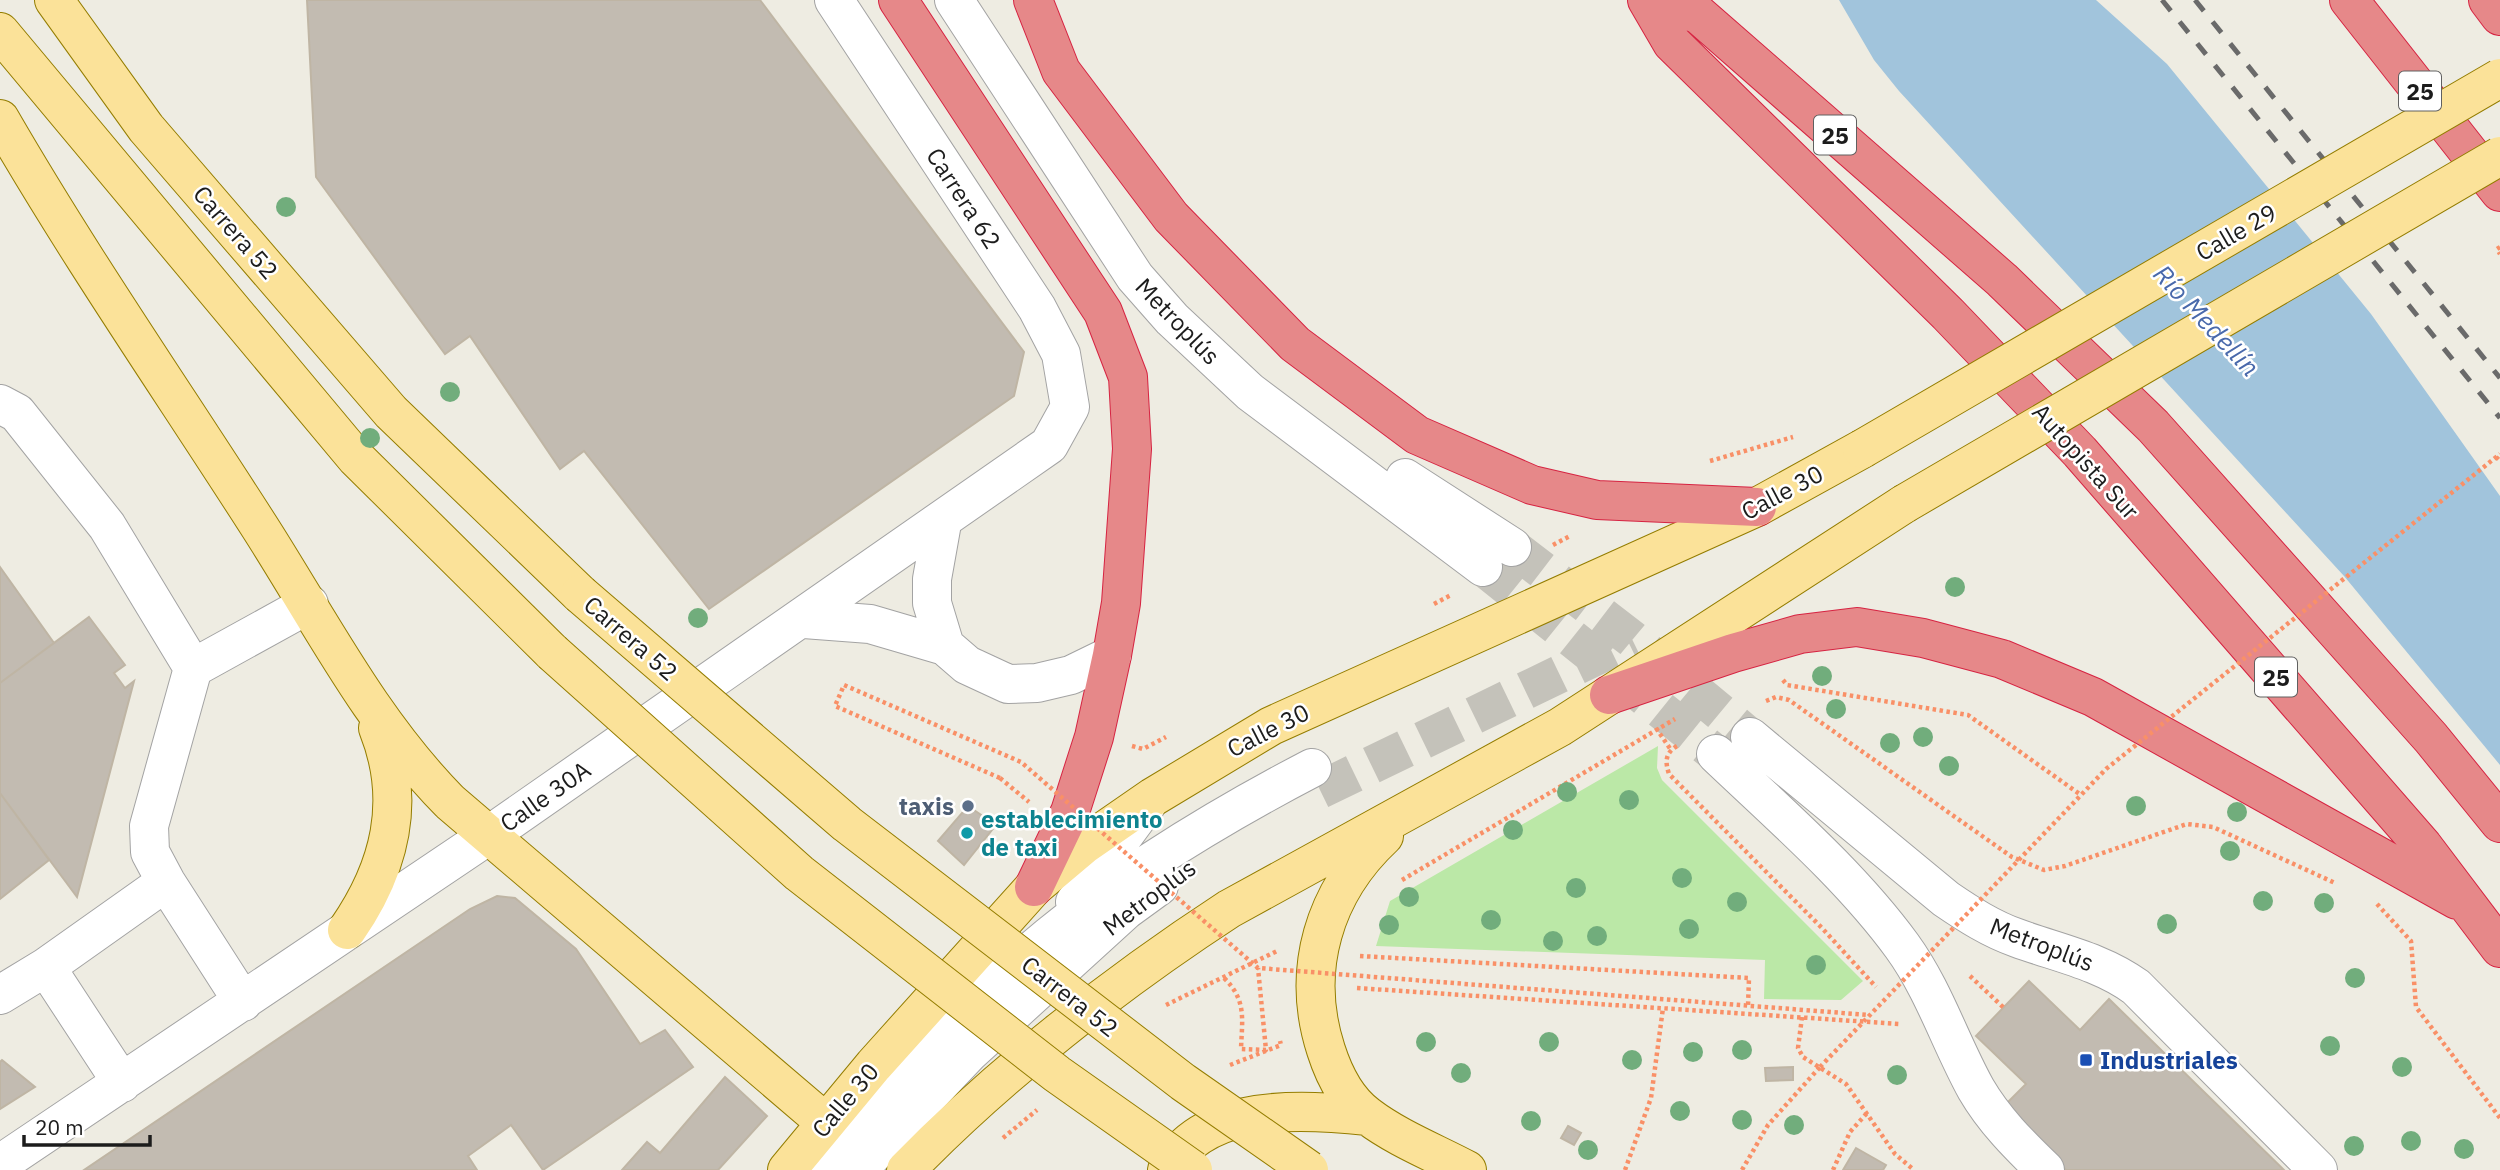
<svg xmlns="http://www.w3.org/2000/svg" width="2500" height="1170" font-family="'IBM Plex Sans',sans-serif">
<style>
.grass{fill:#bbe8a7}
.water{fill:#a1c4dc}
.building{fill:#c2bbb1;stroke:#bfb5a4;stroke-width:2}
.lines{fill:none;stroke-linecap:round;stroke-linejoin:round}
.minor-tunnel{stroke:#c4c2ba;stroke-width:38;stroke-dasharray:38 19;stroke-linecap:butt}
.minor-casing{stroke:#a3a3a3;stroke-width:40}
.major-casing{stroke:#947d00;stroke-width:40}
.highway-casing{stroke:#d62442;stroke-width:40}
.path{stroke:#f99067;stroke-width:4.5;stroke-dasharray:3.5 3.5;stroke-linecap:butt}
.minor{stroke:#fff;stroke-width:38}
.major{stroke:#fbe299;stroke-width:38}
.highway{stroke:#e68889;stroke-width:38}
.rail{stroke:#6a6a6a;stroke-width:5;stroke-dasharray:14 14;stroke-linecap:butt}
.major-bridge-casing{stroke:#947d00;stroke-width:40;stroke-linecap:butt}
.path-bridge{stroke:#f99067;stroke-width:4.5;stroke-dasharray:3.5 3.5;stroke-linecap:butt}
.major-bridge{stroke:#fbe299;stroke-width:38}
.tree{fill:#71ad7c}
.service-dot{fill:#5c6f8a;stroke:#fff;stroke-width:2.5}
.culture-dot{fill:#0f9aa8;stroke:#fff;stroke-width:2.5}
.transit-dot{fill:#1a4fb4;stroke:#fff;stroke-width:2.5}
.labels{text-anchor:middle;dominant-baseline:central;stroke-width:5;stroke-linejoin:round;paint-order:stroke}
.shield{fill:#fff;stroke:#606060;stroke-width:2}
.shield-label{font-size:23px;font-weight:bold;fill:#1c1c1c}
.street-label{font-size:24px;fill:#1c1c1c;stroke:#fff}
.service-label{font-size:24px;font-weight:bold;fill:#4e5e75;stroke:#fff;text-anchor:end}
.culture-label{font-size:24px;font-weight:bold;fill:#0d838f;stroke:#fff;text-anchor:start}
.transit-label{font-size:24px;font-weight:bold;fill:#164399;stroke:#fff;text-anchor:start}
.water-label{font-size:26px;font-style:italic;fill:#4969ab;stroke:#fff}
</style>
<rect width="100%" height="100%" fill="#eeece2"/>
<path class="grass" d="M1658,746L1657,768L1662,780L1863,981L1841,1000L1764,999L1765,960L1376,946L1390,901Z"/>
<path class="water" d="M1839,0H2096L2167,64L2371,314L2500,496V765L2344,576L1899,91L1874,60Z"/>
<path class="building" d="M307,0H760L1024,352L1014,396L709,609L584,451L560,469L470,336L445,354L316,177Z
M0,567L54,643L0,683Z
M89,617L125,665L114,673L125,688L134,681L77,897L0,793V683Z
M0,793L49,860L0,899Z
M968,806L996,825L964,865L938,841Z
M497,896L515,898L576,949L640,1044L665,1030L693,1067L543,1170L511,1125L468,1156L477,1170H84L470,909Z
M2029,981L2080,1030L2109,999L2284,1170H2066L2002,1108L2026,1084L1976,1036Z
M2,1060L35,1087L0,1109V1062Z
M1793,1067V1080L1766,1081L1765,1068Z
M725,1077L767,1116L718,1170H622L647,1142L660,1153Z
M1568,1126L1581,1133L1574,1145L1561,1138Z
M1856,1148L1886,1165L1883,1170H1843Z"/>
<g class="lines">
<path class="minor-tunnel" d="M1512,547L1632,639L1750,737
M1483,567L1716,754
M1320,790L1632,639"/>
<defs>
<path id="minor" d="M954,0L1135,277L1172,319L1250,392L1483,567
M0,404L17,413L107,526L193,668
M1405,478L1512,547
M942,523L932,579V603L945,646
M804,619L870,624L945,646L967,665L1008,684L1037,683L1071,675L1112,655
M1750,737L1946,899C1968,914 1991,929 2017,938C2058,953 2100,961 2136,987L2318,1170
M1716,754C1780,815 1850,875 1902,946C1934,990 1950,1042 1976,1089C1994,1120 2019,1145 2045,1170
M1075,902L1147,804
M46,967L122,1083
M0,995L46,967L166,882
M243,1002L166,882L150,852L149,826L193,668L309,604
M0,1164L489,835L1049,445L1070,407L1061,354L1037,308L834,0
M818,1170C888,1087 965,1006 1049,936C1129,871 1220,816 1312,768
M858,1170L969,1053L1126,910L1159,886"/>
<path id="major" d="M54,0L146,128L391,412L580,594
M0,32L356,458L552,652
M0,119C81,259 174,393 261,529C321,623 371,722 450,802L826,1123
M1384,836C1324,892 1300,970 1326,1050C1334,1075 1346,1100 1368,1116C1397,1138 1435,1153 1467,1170
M347,930C390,868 407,801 378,728
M787,1170L874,1065L1034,887L1085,844L1153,797L1271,726L1757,507L1862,449
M906,1170C999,1074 1117,982 1229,909L1560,727L1904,504
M1167,1170C1204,1102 1303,1109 1368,1116"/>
<path id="highway" d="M898,0L1103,312L1128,377L1132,449L1121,603L1112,655L1094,737L1070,812L1034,887
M1033,0L1061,71L1171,217L1295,344L1417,435L1532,485L1597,500L1757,507
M1647,0L1672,43L1948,314L2080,452L2423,846L2500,948
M1662,0L1699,15L2002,280L2153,426L2431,738L2500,823
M2349,0L2500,192
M2488,0L2500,16
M1609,695L1733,653L1800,634L1857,627L1923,638L2002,659L2093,697L2457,900"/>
</defs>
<use href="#minor" class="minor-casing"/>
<use href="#major" class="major-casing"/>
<use href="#highway" class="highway-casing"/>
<path class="path" d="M2500,247L2497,249L2500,254
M2496,457L2500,461
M1710,461L1793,437
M1553,545L1570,536
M1434,604L1451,595
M1783,680L1787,685L1968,715L2081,795
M1766,701L1776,697L1789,700L2012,857L2044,870L2065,866L2187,824L2213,827L2335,883
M1656,728L1671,750
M1132,746L1143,749L1166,737
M1677,746C1665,753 1665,762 1669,774L1822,928L1876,987
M1000,778L1029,802
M1402,880L1675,719
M2377,904L2411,941L2416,1007L2500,1118
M1360,956L1749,978L1748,1006
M1970,976L2004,1008
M1224,978C1247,1000 1242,1020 1241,1049L1266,1050L1258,968
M1357,988L1900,1024
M1166,1005L1277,951
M1802,1017L1798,1048L1803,1057L1846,1084L1895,1154L1914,1170
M1230,1065L1281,1045L1280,1041
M1003,1138L1037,1110
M1625,1170L1651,1098L1663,1008
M1742,1170L1768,1125L1820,1067
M1833,1170L1850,1132L1867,1113"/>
<use href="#minor" class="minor"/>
<use href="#major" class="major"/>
<use href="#highway" class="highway"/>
<path class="rail" d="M2162,0L2500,418
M2195,0L2500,378"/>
<defs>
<path id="major-bridge" d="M1862,449L2500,78
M1904,504L2500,156
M580,594L847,824L1183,1082L1309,1170
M552,652L799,873L1057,1074L1193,1170"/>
</defs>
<use href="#major-bridge" class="major-bridge-casing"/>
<path class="path-bridge" d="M1000,778L835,706L844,685L1021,762L1258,968L1869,1015
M1820,1067L2106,769L2500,454"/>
<use href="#major-bridge" class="major-bridge"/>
</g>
<g class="tree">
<circle cx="286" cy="207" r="10"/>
<circle cx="450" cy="392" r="10"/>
<circle cx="370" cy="438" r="10"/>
<circle cx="1955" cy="587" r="10"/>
<circle cx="698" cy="618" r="10"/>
<circle cx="1822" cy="676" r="10"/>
<circle cx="1836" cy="709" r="10"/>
<circle cx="1923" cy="737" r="10"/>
<circle cx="1890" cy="743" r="10"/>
<circle cx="1949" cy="766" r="10"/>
<circle cx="1567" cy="792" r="10"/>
<circle cx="1629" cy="800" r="10"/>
<circle cx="2136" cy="806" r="10"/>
<circle cx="2237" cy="812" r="10"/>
<circle cx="1513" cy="830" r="10"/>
<circle cx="2230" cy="851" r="10"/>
<circle cx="1682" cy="878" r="10"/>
<circle cx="1576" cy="888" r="10"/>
<circle cx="1409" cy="897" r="10"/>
<circle cx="2263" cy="901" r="10"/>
<circle cx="1737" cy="902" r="10"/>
<circle cx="2324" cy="903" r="10"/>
<circle cx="1491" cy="920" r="10"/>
<circle cx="2167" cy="924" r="10"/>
<circle cx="1389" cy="925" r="10"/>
<circle cx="1689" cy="929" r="10"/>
<circle cx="1597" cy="936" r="10"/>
<circle cx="1553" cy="941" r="10"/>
<circle cx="1816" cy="965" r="10"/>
<circle cx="2355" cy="978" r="10"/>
<circle cx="1426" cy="1042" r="10"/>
<circle cx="1549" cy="1042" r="10"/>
<circle cx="2330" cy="1046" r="10"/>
<circle cx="1742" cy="1050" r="10"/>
<circle cx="1693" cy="1052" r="10"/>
<circle cx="1632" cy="1060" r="10"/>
<circle cx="2402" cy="1067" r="10"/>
<circle cx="1461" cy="1073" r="10"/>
<circle cx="1897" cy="1075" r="10"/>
<circle cx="1680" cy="1111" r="10"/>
<circle cx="1742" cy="1120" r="10"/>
<circle cx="1531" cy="1121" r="10"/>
<circle cx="1794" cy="1125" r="10"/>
<circle cx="2411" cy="1141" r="10"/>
<circle cx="2354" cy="1146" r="10"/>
<circle cx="2464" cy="1149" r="10"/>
<circle cx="1588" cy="1150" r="10"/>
</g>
<circle class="service-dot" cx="968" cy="806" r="7"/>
<circle class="culture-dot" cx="967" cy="833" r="7"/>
<rect class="transit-dot" x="2079" y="1053" width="14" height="14" rx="3.5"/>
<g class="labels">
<g class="shield">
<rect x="2399" y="71.5" width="42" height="39" rx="5"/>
<rect x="1814" y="115.5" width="42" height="39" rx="5"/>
<rect x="2255" y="657.5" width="42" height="39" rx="5"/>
</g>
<g class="shield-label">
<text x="2420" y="91">25</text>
<text x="1835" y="135">25</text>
<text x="2276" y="677">25</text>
</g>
<g class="street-label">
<text transform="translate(964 198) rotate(57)">Carrera 62</text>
<text transform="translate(236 232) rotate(49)">Carrera 52</text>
<text transform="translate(2236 232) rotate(-30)">Calle 29</text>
<text transform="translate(1178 321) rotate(46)">Metroplús</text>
<text transform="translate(2086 461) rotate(48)">Autopista Sur</text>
<text transform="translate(1782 492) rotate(-28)">Calle 30</text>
<text transform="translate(631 638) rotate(41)">Carrera 52</text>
<text transform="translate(1268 730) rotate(-27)">Calle 30</text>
<text transform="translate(545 796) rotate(-35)">Calle 30A</text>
<text transform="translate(1149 897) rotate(-37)">Metroplús</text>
<text transform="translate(2042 944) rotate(21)">Metroplús</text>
<text transform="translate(1070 996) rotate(38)">Carrera 52</text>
<text transform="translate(845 1100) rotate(-50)">Calle 30</text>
</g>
<g class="service-label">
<text x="954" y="806">taxis</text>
</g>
<g class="culture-label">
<text x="981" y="819">establecimiento<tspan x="981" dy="28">de taxi</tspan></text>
</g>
<g class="transit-label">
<text x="2100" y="1060">Industriales</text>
</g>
<g class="water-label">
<text transform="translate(2207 320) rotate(47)">Río Medellín</text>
</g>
</g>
<path d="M24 1135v10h126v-10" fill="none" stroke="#1c1c1c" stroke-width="3.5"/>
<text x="35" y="1135" font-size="21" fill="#1c1c1c" stroke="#ffffff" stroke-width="5" paint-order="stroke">20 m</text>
</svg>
